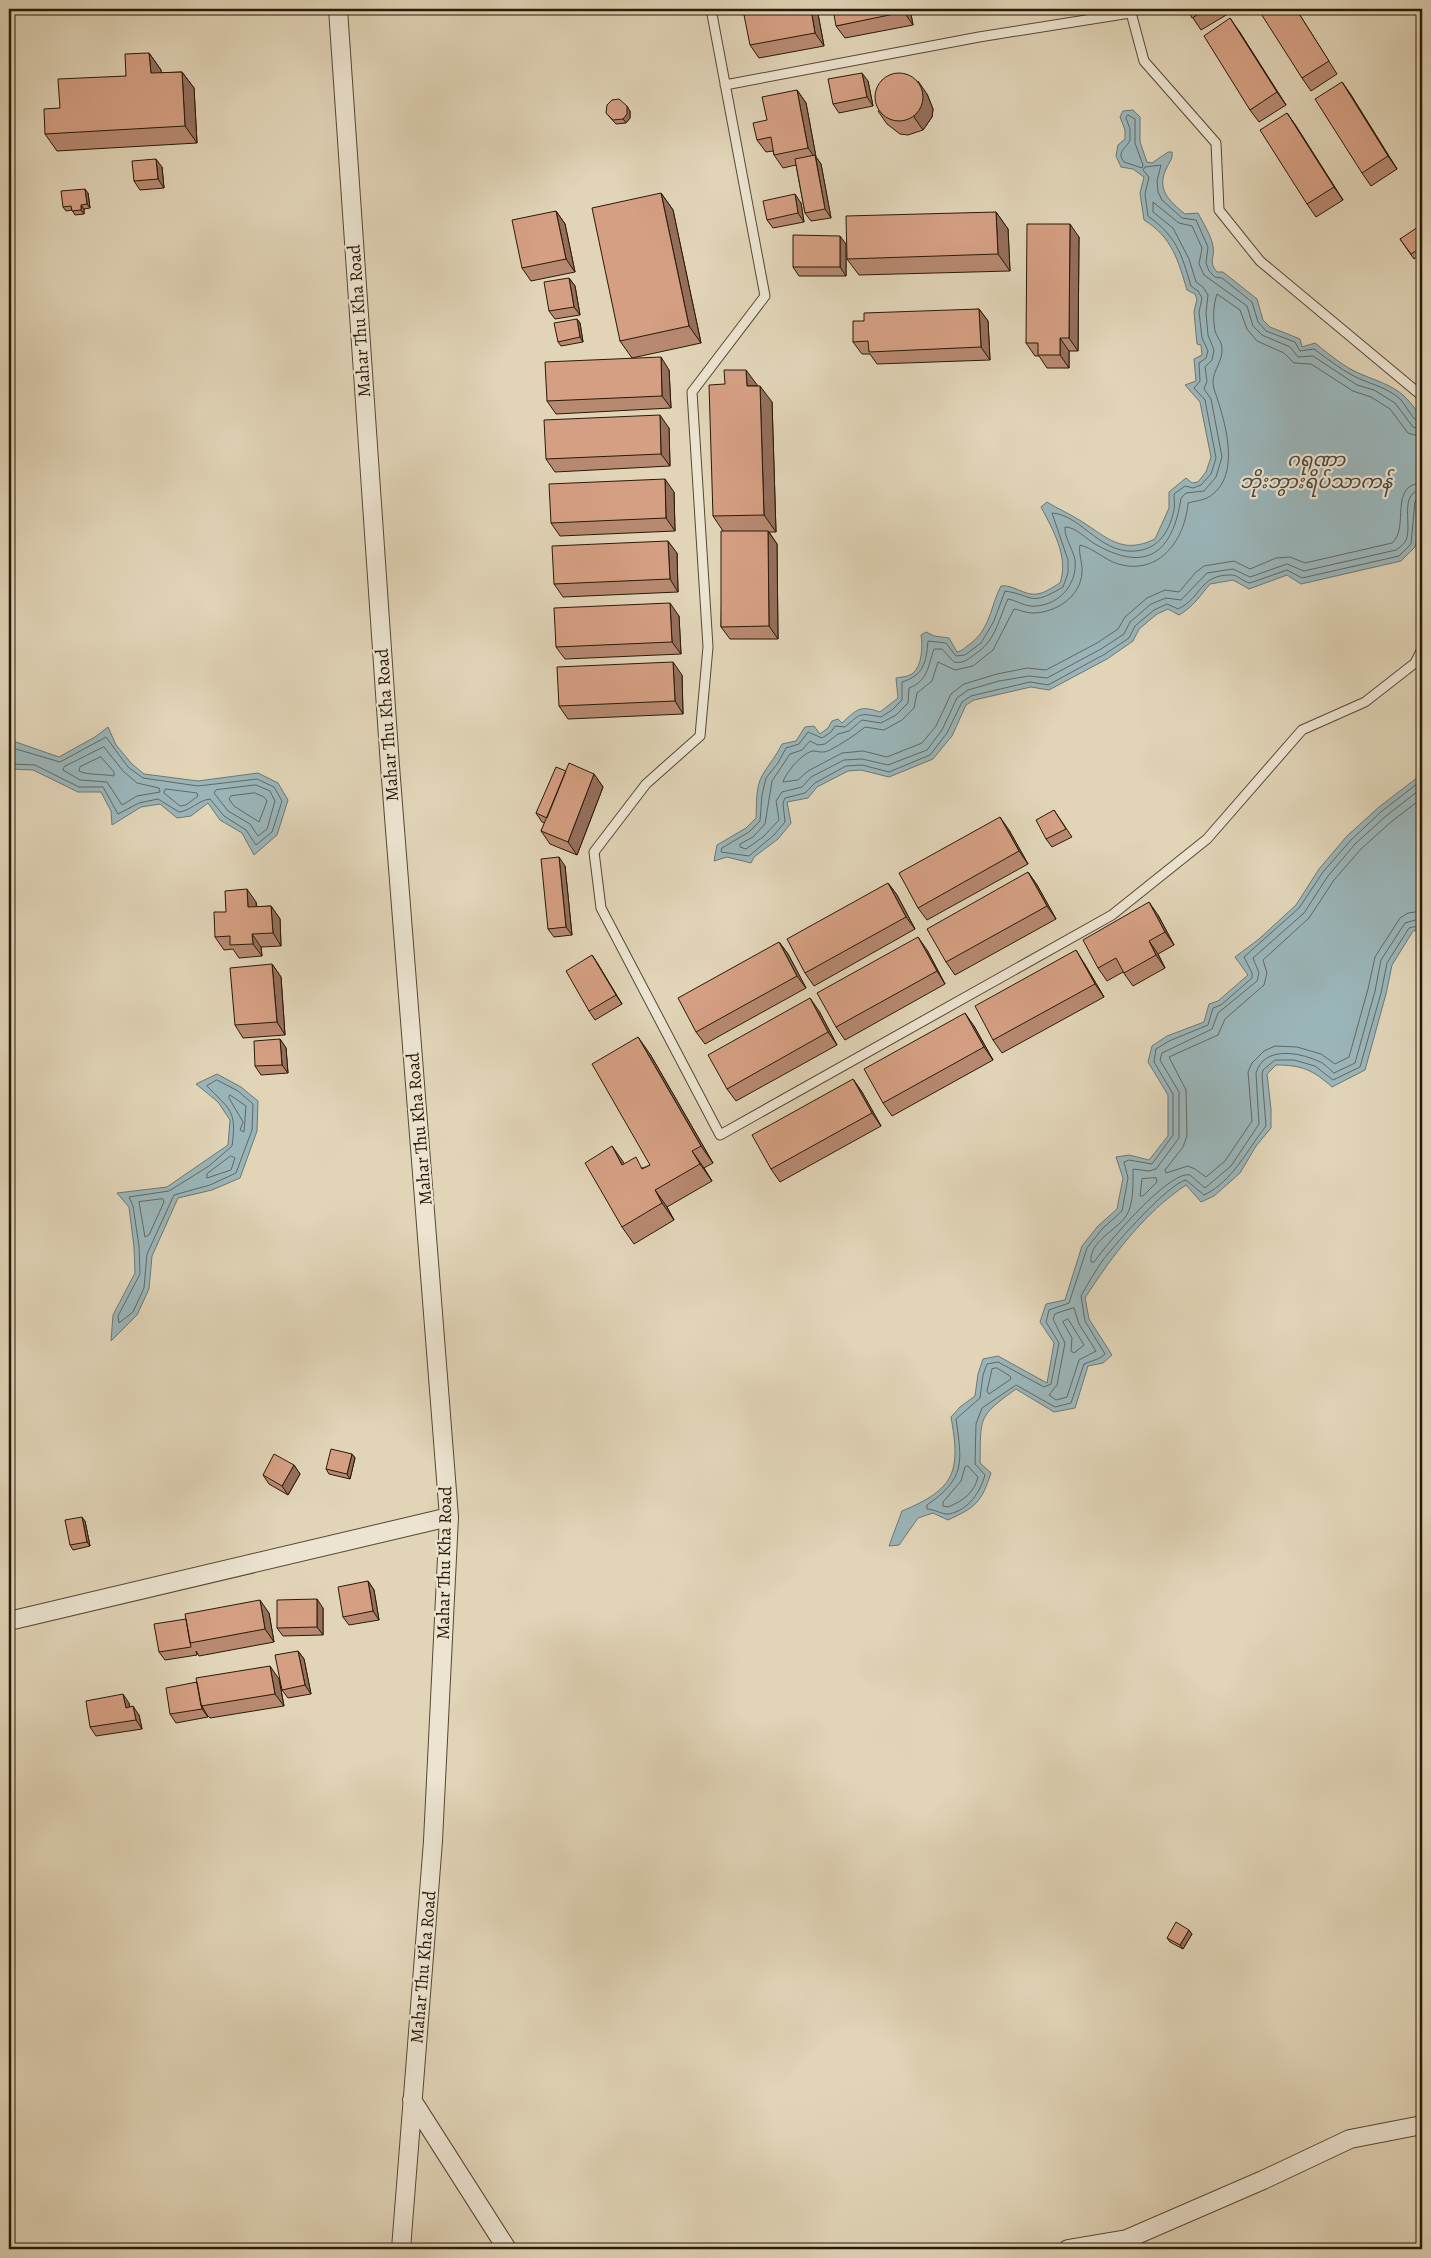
<svg xmlns="http://www.w3.org/2000/svg" width="1431" height="2258" font-family="Alegreya,'Noto Sans Myanmar',serif">
<style>
.water{fill:#9ab5b9;stroke:#6d7771}
.lines{fill:none;stroke-linecap:round;stroke-linejoin:round}
.shore{stroke:#626860;stroke-width:1}
.service-casing{stroke:#574832;stroke-width:11}
.minor-casing{stroke:#574832;stroke-width:20}
.service{stroke:#ece3d0;stroke-width:9}
.minor{stroke:#ece3d0;stroke-width:18}
.wall{fill:#b78971;stroke:#291a06}
.shaded-wall{fill:#956f5c;stroke:#291a06}
.building{fill:#d59f83;stroke:#291a06}
.labels{text-anchor:middle;dominant-baseline:central;stroke-width:4.5;stroke-linejoin:round;paint-order:stroke}
.street-label{font-size:18px;fill:#291a06;stroke:#ece3d0}
.water-label{font-size:19px;font-style:italic;fill:#4b483c;stroke:#ece3d0}
</style>
<rect width="100%" height="100%" fill="#e1d4b7"/>
<filter id="stains"><feTurbulence type="fractalNoise" baseFrequency=".004" numOctaves="4"/><feColorMatrix values="0 0 0 0 .2 0 0 0 0 .09 0 0 0 0 .02 0 0 0 .5 -.17"/></filter>
<radialGradient id="worn" r=".72"><stop offset=".6" stop-color="#630" stop-opacity="0"/><stop offset="1" stop-color="#630" stop-opacity=".3"/></radialGradient>
<path class="water" d="M1133,110L1140,117V142L1147,162L1152,163L1168,152H1172C1173,159 1170,161 1167,167C1156,189 1168,200 1185,214L1198,213C1203,223 1211,235 1213,246C1215,258 1208,262 1217,272H1223L1257,299L1263,320L1270,327L1300,339L1302,347L1315,343C1330,355 1345,368 1363,375C1377,381 1392,385 1404,396C1410,402 1419,412 1422,421C1427,434 1420,531 1415,547L1401,561L1301,584L1287,575L1249,589L1233,580L1210,584C1200,596 1193,607 1179,615L1168,609L1157,614L1139,629L1133,641L1107,659L1049,690L1031,687L974,700L966,705L952,736L933,759L889,777L861,770L848,771L817,787L808,798L787,802L791,823L778,839L754,857L751,863L727,857L714,861L717,845L746,828L756,818C757,804 755,787 763,774C769,764 777,755 782,744L796,741L805,727L814,726L820,734L828,728L832,721L838,719L842,723C857,709 860,705 880,712L898,698L896,678C901,677 907,677 912,674C922,667 923,646 921,635L926,632L934,636L949,638L957,652C963,651 965,647 970,644C991,628 990,607 1001,586C1013,584 1024,596 1037,594C1045,593 1053,587 1060,583C1069,557 1053,530 1041,507L1047,502C1058,509 1070,514 1081,521C1108,538 1122,555 1155,539L1169,508V492L1186,478L1192,483L1198,482L1206,472L1211,457L1200,402L1185,385L1196,381L1194,359L1202,355L1201,345L1197,344L1194,312L1197,299L1195,294L1187,290C1178,260 1172,237 1144,220L1140,193L1144,177L1133,169L1121,167L1116,156L1118,145L1125,139V130L1120,117L1123,111Z
M108,727L116,745L132,764L144,774L198,781L258,773L278,783L288,800L277,835L254,855L242,833L220,820L208,803L191,816L177,818L160,804L141,807L112,825L111,811L101,792H78L33,770L9,769V742L13,741L59,757L95,737Z
M1422,774V929L1413,931L1392,965L1386,994L1365,1070L1332,1087C1313,1070 1302,1065 1276,1065L1267,1074L1271,1109V1128L1256,1146L1240,1173L1214,1196L1201,1202L1186,1185C1144,1213 1112,1256 1085,1298L1089,1319L1112,1355L1103,1363L1088,1366L1075,1408L1054,1412L1016,1389C977,1417 981,1417 980,1463L991,1473C981,1503 976,1507 948,1520L933,1513L918,1518L899,1545L889,1546L902,1511C955,1489 961,1472 951,1417L960,1407L975,1396L978,1374L983,1359L998,1356L1047,1383L1054,1343L1040,1322L1046,1304L1065,1300L1082,1246L1098,1226L1117,1209L1123,1178L1116,1157L1129,1155L1149,1160L1168,1136V1095L1148,1062L1152,1046L1167,1036L1204,1022L1209,1004L1218,1001L1248,975L1235,957L1259,939L1296,905L1319,869L1347,836L1379,807Z
M217,1074L241,1087L258,1101L257,1131L240,1178L212,1190L178,1198L152,1256L149,1289L137,1315L111,1341L113,1315L135,1273L134,1247L129,1207L117,1193L167,1187L228,1145L230,1120L218,1102L196,1084Z"/>
<g class="lines">
<path class="shore" d="M1128,115L1135,119V143L1143,165L1142,168L1124,162C1116,152 1126,149 1130,140V129L1126,118Z
M1422,423C1412,422 1407,405 1399,398C1387,388 1374,385 1360,379C1344,372 1329,360 1314,349L1300,351L1295,342L1266,331L1258,322L1252,302L1222,278L1215,277L1209,271L1206,263L1208,247L1196,220L1182,218L1162,200L1158,192L1157,181L1161,165L1145,167L1143,170L1149,177L1145,194L1148,216C1177,237 1181,253 1191,286L1198,291L1202,298L1199,312L1202,338L1208,351L1206,358L1199,363L1200,381L1194,388L1205,400L1216,458L1211,474L1201,485L1193,488L1185,486L1174,494C1174,499 1175,505 1174,510C1170,528 1162,545 1142,550C1102,559 1083,515 1052,513L1068,560V573L1063,587C1029,607 1036,596 1005,591L994,621L981,643L965,655L956,656L946,643L928,641C926,663 924,675 902,682V700L892,710L881,717C859,713 861,713 845,727L835,726L831,732L822,738L808,732L799,744L786,748L778,763L766,778L762,795L760,821L749,832L722,848L721,852L749,856L774,835L785,822L783,803L785,798L805,793L815,783L846,766L862,765L889,772L930,755L947,733L962,702L971,696L1030,682L1048,685L1105,654L1129,638L1135,626L1154,610L1167,604L1178,609C1202,598 1199,574 1232,575C1238,575 1243,582 1250,583L1287,570L1302,578L1399,556L1411,544L1415,501L1418,498L1422,497
M1422,429L1413,427L1395,403L1374,390L1357,385L1313,356L1298,357L1290,347L1262,335L1253,326L1247,306L1204,275L1199,264L1202,248L1192,226L1179,223L1153,202V212L1173,228L1189,259L1196,282L1203,287L1208,295L1206,313L1208,335L1214,350L1212,360L1205,367L1207,381L1204,389L1211,399L1222,457L1216,477L1204,491L1186,493L1181,498C1173,552 1147,574 1095,544C1086,539 1076,527 1065,527C1064,537 1073,549 1075,560C1078,586 1056,608 1030,606C1022,605 1015,600 1008,599C999,618 996,639 978,652C969,658 965,664 954,662L942,649H934C928,666 928,681 909,688L908,703L896,715L881,723L862,720L849,731L838,734L825,744L818,745L810,741L802,750L790,754L772,781L765,824L753,837L740,844V847L746,849L763,837L779,820L776,801L782,792L802,787L811,777L844,760L862,759L888,765L927,750L942,730L957,698L968,690L999,681L1029,676L1047,678L1101,649L1124,634L1130,622L1151,604L1166,598L1181,600L1207,573L1233,569L1250,577L1287,564L1304,571L1396,550C1399,548 1403,545 1405,542C1414,528 1397,492 1422,490
M1422,437L1408,433L1390,409L1371,397L1353,391L1311,364L1294,363L1284,353L1257,341L1247,329L1240,310L1217,294C1213,305 1213,319 1215,331C1217,337 1222,342 1222,349C1223,363 1209,374 1214,389C1224,418 1244,478 1207,498C1201,501 1194,501 1188,503C1185,539 1160,576 1118,564C1105,560 1093,548 1080,545C1078,553 1083,564 1082,572C1081,597 1055,613 1033,613C1026,613 1020,610 1014,609L993,650L973,666L955,670L938,662L932,681L917,693L914,708L902,720L884,730L865,727C854,736 843,743 830,750C824,753 820,752 814,751C804,751 786,772 783,782L798,780L808,771L842,753L863,751L887,757L922,743L936,726L951,694L964,684L997,674L1027,668L1046,670L1097,643L1118,629L1125,617L1147,598L1165,590L1179,592L1196,572L1204,566L1234,561L1250,569L1276,558L1290,557L1305,563L1392,543C1410,528 1388,484 1422,483
M9,747L60,762L106,737L128,767L143,778L198,786L257,779L274,787L282,801L272,832L256,845L246,830L224,816L210,799C199,800 190,811 179,812L158,799L139,803L118,814L103,787H79L35,765L9,764
M104,747L123,771L137,783L159,788L160,792L137,796L122,805L107,782L80,780L63,770L64,767Z
M101,757L114,772V776C105,774 85,775 79,771L80,767Z
M1422,780L1382,811L1351,840L1323,872L1299,908L1244,957L1252,973V978L1221,1005L1213,1008L1208,1025L1169,1041L1156,1049L1154,1062L1173,1094V1135L1152,1164L1129,1160L1124,1162L1128,1178L1122,1211L1102,1229L1087,1248L1069,1303L1049,1310L1046,1322L1059,1343L1051,1384L1044,1387L998,1362L987,1364L983,1375L980,1398L956,1419C962,1462 966,1478 927,1505V1509C934,1509 943,1515 949,1514C969,1510 980,1492 985,1475L975,1464L976,1424L982,1408L1016,1385L1055,1407L1071,1403L1084,1364L1100,1358L1105,1354L1085,1321L1081,1296C1088,1284 1095,1271 1103,1260C1116,1243 1168,1184 1186,1180L1204,1195C1233,1181 1247,1150 1266,1126L1262,1075L1263,1070L1275,1060H1294L1315,1066L1333,1080L1360,1067L1381,993L1387,963L1409,928L1422,925
M256,785L270,791L275,801L267,829L258,836L250,824L228,811L214,793L216,790Z
M1422,788L1386,816L1355,844L1328,876L1304,913L1253,958L1259,973L1257,981L1218,1013L1212,1029L1162,1053L1160,1060L1179,1092V1138L1156,1169L1149,1171L1133,1169C1133,1181 1134,1205 1126,1216C1116,1231 1089,1241 1091,1262H1094C1107,1244 1169,1170 1190,1175L1205,1188L1231,1166L1259,1124L1256,1073C1264,1046 1298,1052 1318,1061C1324,1063 1329,1069 1334,1073L1355,1063L1375,991L1381,960L1405,923L1422,918
M166,789L197,793L198,796L186,805L180,806L164,793Z
M255,793L264,797L267,801L259,822L234,806L229,799L231,796Z
M1422,798L1391,822L1361,849L1334,880L1309,918L1263,960L1267,973L1264,985L1225,1019L1218,1035L1169,1057L1186,1090L1187,1136L1183,1147L1165,1170L1166,1173L1188,1166L1195,1169L1206,1177L1225,1161L1252,1121L1248,1072L1252,1063L1264,1051L1275,1046L1297,1047L1321,1054L1335,1064L1349,1057L1368,989L1375,957L1400,918L1408,913L1422,911
M217,1080L238,1091L253,1104L252,1130L236,1173L210,1185L174,1195L147,1254L144,1288L133,1312L119,1323L118,1316L140,1274L139,1246L133,1206L129,1197L169,1191L209,1166L232,1146C237,1110 230,1110 207,1086Z
M230,1095L246,1106L244,1132L240,1130L243,1122L229,1098Z
M231,1156L235,1158L231,1170L207,1178V1174Z
M1156,1178L1157,1182L1143,1196H1140L1142,1179Z
M163,1199L164,1202L149,1235L145,1237L139,1202Z
M1074,1308L1079,1324L1096,1351L1079,1360L1067,1397L1056,1400L1049,1395L1057,1385L1065,1343L1053,1319L1055,1314Z
M1068,1319L1084,1345L1074,1353L1071,1351L1072,1338L1063,1322Z
M997,1368L1010,1376L1011,1379L989,1394L987,1391L992,1369Z
M968,1466L978,1477C974,1493 963,1501 948,1507L943,1506V1502L961,1481L965,1467Z"/>
<defs>
<path id="service" d="M711,9L765,296L692,392L708,647L700,736L646,784L594,852L601,908L720,1135L1112,915L1207,839L1302,730L1365,702L1415,663L1422,649
M1130,9L1144,61L1216,143L1219,210L1260,261L1422,396
M725,85L979,37L1130,13"/>
<path id="minor" d="M338,9L390,766L449,1517L433,1841L401,2249
M9,1621L449,1517
M412,2100L507,2249
M1068,2249L1127,2239L1263,2180L1350,2139L1422,2125"/>
</defs>
<use href="#service" class="service-casing"/>
<use href="#minor" class="minor-casing"/>
<use href="#service" class="service"/>
<use href="#minor" class="minor"/>
</g>
<path class="wall" d="M910,9L913,25L845,38L836,26Z
M1187,9H1225L1228,14L1201,30Z
M1296,9L1337,74L1311,91L1302,78Z
M818,14L824,46L759,58L750,45Z
M1239,31L1286,105L1259,122L1250,110Z
M149,53L161,70V73L182,72L194,88L197,143L57,151L45,134L60,108L126,76Z
M868,81L873,106L839,113L833,104Z
M1342,82L1351,95L1397,169L1371,186L1362,173Z
M797,90L806,103L816,157L821,164L831,218L811,221L805,213L796,165L783,168L774,155L773,151L766,152L757,140L767,120Z
M927,94L933,109L932,117L923,130L908,135L900,134L887,124L878,111Z
M630,111V118L626,123L616,124L606,113Z
M1287,113L1296,126L1343,200L1316,217L1307,204Z
M162,167L164,188L140,190L134,181Z
M88,193L90,208L84,209V214L75,215L72,210L66,211L63,207Z
M661,193L673,210L701,343L632,358L620,341Z
M801,203L804,222L773,228L767,220Z
M556,211L565,224L575,272L531,281L522,268Z
M996,212L1008,229L1010,271L859,275L847,259Z
M1422,233V253L1414,259L1400,239Z
M1079,237L1078,351H1069V368H1047L1039,356H1035L1026,343Z
M846,244V276H799L793,267Z
M569,278L575,286L580,315L555,319L549,311Z
M979,309L988,321L990,360L877,364L870,354H862L853,342L864,321Z
M577,319L580,323L583,342L561,346L558,342Z
M669,370L671,408L556,414L547,401Z
M772,402L776,532H769L777,544L778,639H730L721,627L723,531L713,516Z
M669,428L670,466L555,472L546,459Z
M674,492L675,531L560,536L551,523Z
M677,553L678,592L563,597L554,584Z
M679,616L681,654L565,659L556,647Z
M682,675L683,714L568,719L559,706Z
M566,771L594,774L603,787L577,855L550,844L541,831L545,823L542,822L536,813Z
M1054,810L1072,837L1052,847L1046,839Z
M1009,830L1028,864L927,920L918,908Z
M565,866L572,935L554,937L548,929Z
M1028,872L1037,885L1056,919L955,975L946,962Z
M888,883L897,895L915,929L814,986L805,973Z
M256,902L257,907L271,906L280,919L281,946L261,947L262,956L239,958L233,949L224,950L215,937L226,912Z
M1158,915L1174,945L1158,954L1165,968L1133,986L1123,972L1107,981L1098,968Z
M779,942L788,954L806,988L705,1044L696,1032Z
M927,950L945,984L845,1040L836,1027Z
M592,955L622,1004L595,1020L589,1011Z
M1084,963L1104,997L1002,1053L993,1040Z
M272,964L281,977L285,1035L243,1038L235,1025Z
M819,1011L837,1045L736,1101L727,1089Z
M974,1026L993,1060L892,1116L883,1103Z
M280,1039L286,1048L288,1073L261,1075L255,1066Z
M650,1054L713,1163L704,1168L712,1181L667,1207L674,1220L634,1244L622,1227L624,1164L643,1168L650,1165Z
M853,1079L862,1092L881,1126L780,1182L771,1169Z
M352,1454L355,1458L350,1479L329,1474L326,1469Z
M294,1465L300,1474L288,1495L269,1484L263,1475Z
M85,1521L90,1546L73,1550L70,1545Z
M368,1581L374,1590L379,1620L349,1625L343,1617Z
M323,1608V1635L283,1636L277,1628Z
M269,1613L274,1642L199,1656L196,1651L197,1655L165,1660L159,1652Z
M298,1651L304,1659L311,1694L288,1698L282,1690Z
M279,1679L284,1706L210,1718L207,1715L208,1717L176,1723L170,1714Z
M129,1703L130,1707L139,1715L142,1729L96,1736L90,1727Z
M1192,1934L1183,1949L1170,1942L1167,1938Z"/>
<path class="shaded-wall" d="M811,9H814L818,14L824,46L815,33Z
M904,9H910L913,25L904,12Z
M1230,18L1239,31L1286,105L1277,92Z
M149,53L161,70L162,90L151,73Z
M182,72L194,88L197,143L185,126Z
M862,73L868,81L873,106L867,97Z
M918,81L927,94L933,109L932,117L923,130L914,117Z
M1342,82L1351,95L1397,169L1388,156Z
M797,90L806,103L816,157L821,164L831,218L825,209L816,159L808,148Z
M627,106L630,111V118L626,123L623,119Z
M1287,113L1296,126L1343,200L1334,187Z
M156,159L162,167L164,188L158,179Z
M85,189L88,193L90,208L87,204Z
M661,193L673,210L701,343L689,326Z
M795,194L801,203L804,222L798,213Z
M81,205L84,209V214L81,210Z
M556,211L565,224L575,272L566,259Z
M996,212L1008,229L1010,271L998,254Z
M1070,224L1079,237L1078,351L1069,338Z
M840,236L846,244V276L840,267Z
M569,278L575,286L580,315L574,307Z
M979,309L988,321L990,360L981,347Z
M577,319L580,323L583,342L580,337Z
M1060,338L1069,351V368L1060,355Z
M661,357L669,370L671,408L662,396Z
M746,370L758,386H747Z
M760,386L772,402L776,532L764,515Z
M660,415L669,428L670,466L661,454Z
M665,479L674,492L675,531L666,518Z
M768,531L777,544L778,639L769,626Z
M668,541L677,553L678,592L670,579Z
M670,603L679,616L681,654L672,642Z
M673,662L682,675L683,714L675,701Z
M594,774L603,787L577,855L568,842Z
M1000,817L1009,830L1028,864L1019,851Z
M559,857L565,866L572,935L566,927Z
M1028,872L1037,885L1056,919L1047,906Z
M888,883L897,895L915,929L906,917Z
M247,889L256,902L257,920L248,907Z
M1149,902L1158,915L1174,945L1165,932Z
M271,906L280,919L281,946L273,933Z
M252,934L261,947L262,956L253,944Z
M918,937L927,950L945,984L937,971Z
M1149,941L1158,954L1165,968L1156,955Z
M779,942L788,954L806,988L797,976Z
M1076,950L1084,963L1104,997L1095,984Z
M592,955L598,964L622,1004L616,995Z
M272,964L281,977L285,1035L277,1022Z
M810,998L819,1011L837,1045L828,1032Z
M965,1013L974,1026L993,1060L984,1047Z
M638,1037L650,1054L713,1163L701,1146Z
M280,1039L286,1048L288,1073L282,1065Z
M853,1079L862,1092L881,1126L872,1113Z
M612,1146L624,1163L634,1182L622,1165Z
M692,1151L704,1168L712,1181L700,1164Z
M655,1190L667,1207L674,1220L662,1203Z
M352,1454L355,1458L350,1479L347,1474Z
M294,1465L300,1474L288,1495L282,1486Z
M82,1517L85,1521L90,1546L87,1542Z
M368,1581L374,1590L379,1620L373,1611Z
M317,1599L323,1608V1635L317,1627Z
M260,1600L269,1613L274,1642L265,1629Z
M298,1651L304,1659L311,1694L305,1685Z
M270,1666L279,1679L284,1706L275,1694Z
M123,1694L129,1703L131,1716L126,1708Z
M133,1706L139,1715L142,1729L136,1720Z
M202,1706L207,1715L208,1717L202,1709Z
M1189,1930L1192,1934L1183,1949L1180,1945Z"/>
<path class="building" d="M767,9H811L815,33L750,45L744,15L767,10Z
M833,9H904V12L836,26Z
M1187,9H1207L1192,18Z
M1258,9H1296L1329,61L1302,78Z
M1230,18L1277,92L1250,110L1204,36Z
M149,53L151,73L182,72L185,126L45,134L44,109L60,108L58,79L126,76L125,54Z
M875 97a24 24 0 1 1 48 0a24 24 0 1 1-48 0Z
M862,73L867,97L833,104L828,79Z
M1342,82L1388,156L1362,173L1315,99Z
M797,90L808,148L774,155L771,137L757,140L753,123L767,120L762,97Z
M619,99L627,106V114L623,119L613,120L606,113L607,105L612,100Z
M1287,113L1334,187L1307,204L1260,130Z
M815,155L825,209L805,213L795,159Z
M156,159L158,179L134,181L132,161Z
M85,189L87,204L81,205V210L72,211L71,206L63,207L61,191Z
M661,193L689,326L620,341L592,208Z
M795,194L798,213L767,220L763,201Z
M556,211L566,259L522,268L512,220Z
M996,212L998,254L847,259L846,216Z
M1027,224H1070L1069,338H1060V355H1038V343H1026Z
M1418,227L1422,233V247L1411,254L1400,239Z
M793,235L840,236V267H793Z
M569,278L574,307L549,311L544,282Z
M979,309L981,347L869,352L868,341L853,342V321H864V313Z
M577,319L580,337L558,342L554,323Z
M661,357L662,396L547,401L545,362Z
M724,370H746L747,386H760L764,515L713,516L709,385L725,384Z
M660,415L661,454L546,459L544,420Z
M665,479L666,518L551,523L549,484Z
M721,531H768L769,626L721,627Z
M668,541L670,579L554,584L552,546Z
M670,603L672,642L556,647L554,608Z
M673,662L675,701L559,706L557,667Z
M569,763L594,774L568,842L541,831Z
M556,767L566,771L547,818L536,813Z
M1054,810L1066,829L1046,839L1036,820Z
M1000,817L1019,851L918,908L899,873Z
M559,857L566,927L548,929L541,859Z
M1028,872L1047,906L946,962L927,929Z
M888,883L906,917L805,973L787,939Z
M247,889L248,907L271,906L273,933L252,934L253,944L230,945V936L215,937L214,912H226L225,891Z
M1149,902L1165,932L1149,941L1156,955L1124,973L1116,958L1098,968L1083,940Z
M918,937L937,971L836,1027L817,993Z
M779,942L797,976L696,1032L678,998Z
M1076,950L1095,984L993,1040L975,1006Z
M592,955L616,995L589,1011L566,971Z
M272,964L277,1022L235,1025L230,968Z
M810,998L828,1032L727,1089L708,1055Z
M965,1013L984,1047L883,1103L864,1069Z
M638,1037L701,1146L692,1151L700,1164L655,1190L662,1203L622,1227L585,1163L612,1146L622,1165L636,1157L642,1169L650,1165L592,1064Z
M280,1039L282,1065L255,1066L254,1041Z
M853,1079L872,1113L771,1169L752,1135Z
M331,1449L352,1454L347,1474L326,1469Z
M274,1454L294,1465L282,1486L263,1475Z
M82,1517L87,1542L70,1545L65,1520Z
M368,1581L373,1611L343,1617L338,1587Z
M317,1599V1627L277,1628V1600Z
M260,1600L265,1629L190,1643L185,1614Z
M186,1619L191,1647L159,1652L154,1624Z
M298,1651L305,1685L282,1690L275,1655Z
M270,1666L275,1694L201,1706L196,1678Z
M197,1682L202,1709L170,1714L166,1688Z
M123,1694L126,1708L133,1706L136,1720L90,1727L86,1701Z
M1176,1922L1189,1930L1180,1945L1167,1938Z"/>
<g class="labels">
<g class="street-label">
<text transform="translate(359 321) rotate(-94)">Mahar Thu Kha Road</text>
<text transform="translate(387 725) rotate(-94)">Mahar Thu Kha Road</text>
<text transform="translate(419 1129) rotate(-95)">Mahar Thu Kha Road</text>
<text transform="translate(444 1563) rotate(-89)">Mahar Thu Kha Road</text>
<text transform="translate(423 1967) rotate(-85)">Mahar Thu Kha Road</text>
</g>
<g class="water-label">
<text x="1316" y="460">ဂရုဏာ<tspan x="1316" dy="22">ဘိုးဘွားရိပ်သာကန်</tspan></text>
</g>
</g>
<rect width="1431" height="2258" fill="none" stroke="#e1d4b7" stroke-width="30"/>
<rect x="10" y="10" width="1411" height="2238" fill="none" stroke="#291a06" stroke-width="2.5"/>
<rect x="15" y="15" width="1401" height="2228" fill="none" stroke="#291a06"/>
<rect width="100%" height="100%" filter="url(#stains)"/>
<rect width="100%" height="100%" fill="url(#worn)"/>
</svg>
